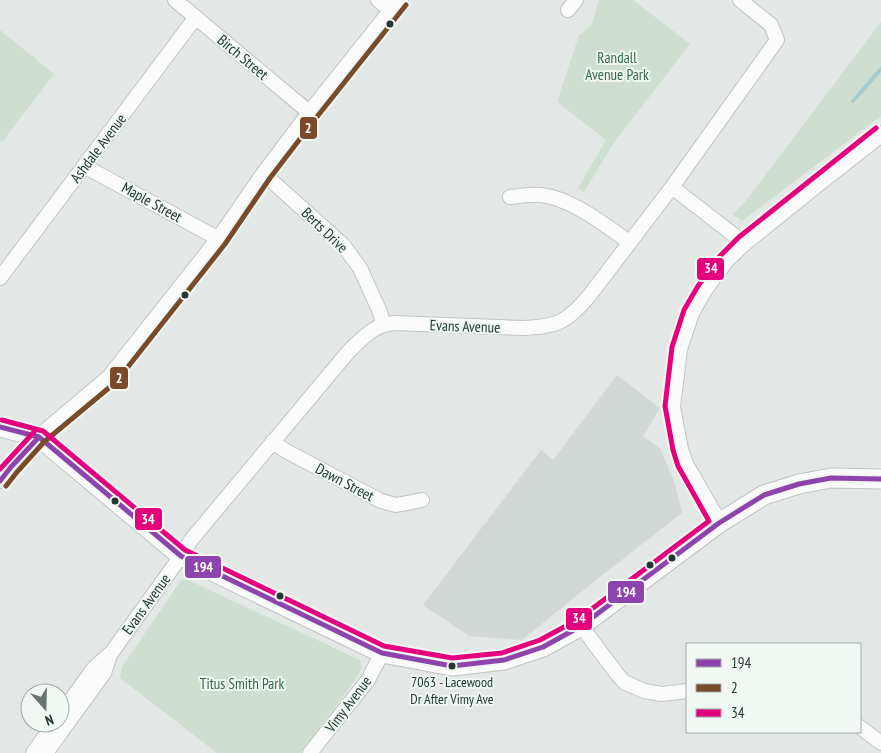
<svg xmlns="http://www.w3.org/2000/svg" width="881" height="753" font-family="'PT Sans Narrow',sans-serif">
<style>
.built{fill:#d1d8d5}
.green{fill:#cedfd2}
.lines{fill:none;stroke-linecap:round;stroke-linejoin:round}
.stream{stroke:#a8cdd1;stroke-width:4}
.minor-casing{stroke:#c0c4c2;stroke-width:16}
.tertiary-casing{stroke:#c0c4c2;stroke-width:18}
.secondary-casing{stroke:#bfc5c2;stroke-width:21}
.minor{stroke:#fbfbfb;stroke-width:14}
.tertiary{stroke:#fbfbfb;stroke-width:16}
.secondary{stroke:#fbfbfb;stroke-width:19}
.bus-1-casing{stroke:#f1f7f3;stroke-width:9}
.bus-2-casing{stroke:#f1f7f3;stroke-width:9}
.bus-3-casing{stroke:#f1f7f3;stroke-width:9}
.bus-1{stroke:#8e44ad;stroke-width:5}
.bus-2{stroke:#7a4b2a;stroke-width:5}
.bus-3{stroke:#e5007d;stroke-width:5}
.bus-dot{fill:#233831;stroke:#f1f7f3;stroke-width:2}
.labels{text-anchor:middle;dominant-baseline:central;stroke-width:4;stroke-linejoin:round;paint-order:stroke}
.bus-label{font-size:14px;fill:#233831;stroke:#f1f7f3}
.street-label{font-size:15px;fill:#233831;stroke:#f1f7f3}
.park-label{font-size:15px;fill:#336a45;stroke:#f1f7f3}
.line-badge{stroke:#f1f7f3;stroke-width:2}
.badge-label{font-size:14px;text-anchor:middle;font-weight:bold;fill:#fff}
</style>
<rect width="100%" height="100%" fill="#e3e7e5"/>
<path class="built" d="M617,375L660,408L643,436L660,448L674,481L682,513L596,580L522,640L469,636L423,605L541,450L553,460Z"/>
<path class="green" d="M599,0H633L690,44L613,144L584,192L578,188L606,140L557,102L579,35C596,25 593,17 599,0Z
M881,22V116L742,221L732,214L745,202Z
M0,30L54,74L2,142L0,140Z
M181,580H188L360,660L362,668L357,677L301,753H217L120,678L122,667Z"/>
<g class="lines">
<path class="stream" d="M853,101L881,69"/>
<defs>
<path id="minor" d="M175,0L310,113
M378,0L391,11
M568,10L576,0
M84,166L219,239
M264,174L343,245L360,268L380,312L383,324
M672,187L744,243
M510,197C520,196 531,194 541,195C571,198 605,225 629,242
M0,278L196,17
M272,442L286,451L381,501L396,505L422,500
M0,481L11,467L39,437
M581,626L617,674L624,682L644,691L662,694L687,691
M60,715L94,668L112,652L181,556L191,540L349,351C363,338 373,325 394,323L522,328C557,327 567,322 589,296L672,187L777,40L771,25L740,0
M860,727L881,743
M33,753L54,723
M46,753L104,673L110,655
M310,753L368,680L382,653"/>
<path id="tertiary" d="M39,437L110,377L219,239L264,174L310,113L400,0
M719,523L685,464L680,449L672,407L679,349L691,313L704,290L726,260L744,243L816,185L881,134"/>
<path id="secondary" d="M0,427L39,437L181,556L382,653L452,666L504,660L543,647L581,626L719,523L764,495L799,484L831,478L881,479"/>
</defs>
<use href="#minor" class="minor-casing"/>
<use href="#tertiary" class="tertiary-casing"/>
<use href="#secondary" class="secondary-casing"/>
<use href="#minor" class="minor"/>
<use href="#tertiary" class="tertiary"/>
<use href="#secondary" class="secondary"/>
<defs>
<path id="bus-1" d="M0,427L39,437L181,556L382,653L452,666L504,660L543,647L581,626L719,523L764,495L799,484L831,478L881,479
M0,481L11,467L39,437"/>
<path id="bus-2" d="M6,486L17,472L44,442L116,382L225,244L270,178L316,118L406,5"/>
<path id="bus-3" d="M2,420L43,431L185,550L384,646L452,658L502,653L540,640L577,620L709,521L678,466L673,450L665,406L672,347L684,310L698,286L720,256L739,237L876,128
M0,469L34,432"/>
</defs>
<use href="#bus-1" class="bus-1-casing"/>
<use href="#bus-2" class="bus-2-casing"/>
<use href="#bus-3" class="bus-3-casing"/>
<use href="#bus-1" class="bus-1"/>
<use href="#bus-2" class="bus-2"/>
<use href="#bus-3" class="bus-3"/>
</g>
<g class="bus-dot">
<circle cx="390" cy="24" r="4.5"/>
<circle cx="185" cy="295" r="4.5"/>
<circle cx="115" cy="501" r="4.5"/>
<circle cx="672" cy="558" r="4.5"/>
<circle cx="650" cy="565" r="4.5"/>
<circle cx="280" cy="596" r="4.5"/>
<circle cx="452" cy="666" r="4.5"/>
</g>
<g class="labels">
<g class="bus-label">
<text x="452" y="682">7063 - Lacewood<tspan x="452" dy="17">Dr After Vimy Ave</tspan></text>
</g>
<g class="street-label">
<text transform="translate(243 57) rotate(40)">Birch Street</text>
<text transform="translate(98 148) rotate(-53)">Ashdale Avenue</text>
<text transform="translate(152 202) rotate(29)">Maple Street</text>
<text transform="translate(325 230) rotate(44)">Berts Drive</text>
<text transform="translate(465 326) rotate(2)">Evans Avenue</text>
<text transform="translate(345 482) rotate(28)">Dawn Street</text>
<text transform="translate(146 604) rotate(-54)">Evans Avenue</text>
<text transform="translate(348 704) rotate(-53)">Vimy Avenue</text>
</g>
<g class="park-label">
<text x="617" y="57">Randall<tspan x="617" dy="17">Avenue Park</tspan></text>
<text x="242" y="683">Titus Smith Park</text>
</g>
</g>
<g class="line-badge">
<rect x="299" y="116" width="19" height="24" rx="5" fill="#7a4b2a"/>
<rect x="696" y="257" width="29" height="24" rx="5" fill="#e5007d"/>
<rect x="109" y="366" width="20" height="24" rx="5" fill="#7a4b2a"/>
<rect x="134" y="507" width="29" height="24" rx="5" fill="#e5007d"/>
<rect x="184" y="555" width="38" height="24" rx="5" fill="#8e44ad"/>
<rect x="607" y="580" width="38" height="24" rx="5" fill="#8e44ad"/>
<rect x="565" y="607" width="28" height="24" rx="5" fill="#e5007d"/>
</g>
<g class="badge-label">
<text x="308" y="133">2</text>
<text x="711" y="273">34</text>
<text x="119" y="383">2</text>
<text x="148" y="524">34</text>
<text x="203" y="572">194</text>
<text x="626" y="597">194</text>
<text x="579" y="623">34</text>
</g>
<rect x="686" y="643" width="175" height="90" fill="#f1f7f3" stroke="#9faba5"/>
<rect x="696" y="659" width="25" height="8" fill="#8e44ad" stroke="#9faba5"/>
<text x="731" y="668" font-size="15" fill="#233831">194</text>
<rect x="696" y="684" width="25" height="8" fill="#7a4b2a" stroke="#9faba5"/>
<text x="731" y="693" font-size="15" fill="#233831">2</text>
<rect x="696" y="709" width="25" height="8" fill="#e5007d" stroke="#9faba5"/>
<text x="731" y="718" font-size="15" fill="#233831">34</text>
<g transform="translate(45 708) rotate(160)"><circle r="24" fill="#f1f7f3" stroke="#9faba5"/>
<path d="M0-4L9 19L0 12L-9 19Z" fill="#667570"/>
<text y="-8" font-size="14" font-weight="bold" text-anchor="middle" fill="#233831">N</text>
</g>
</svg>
